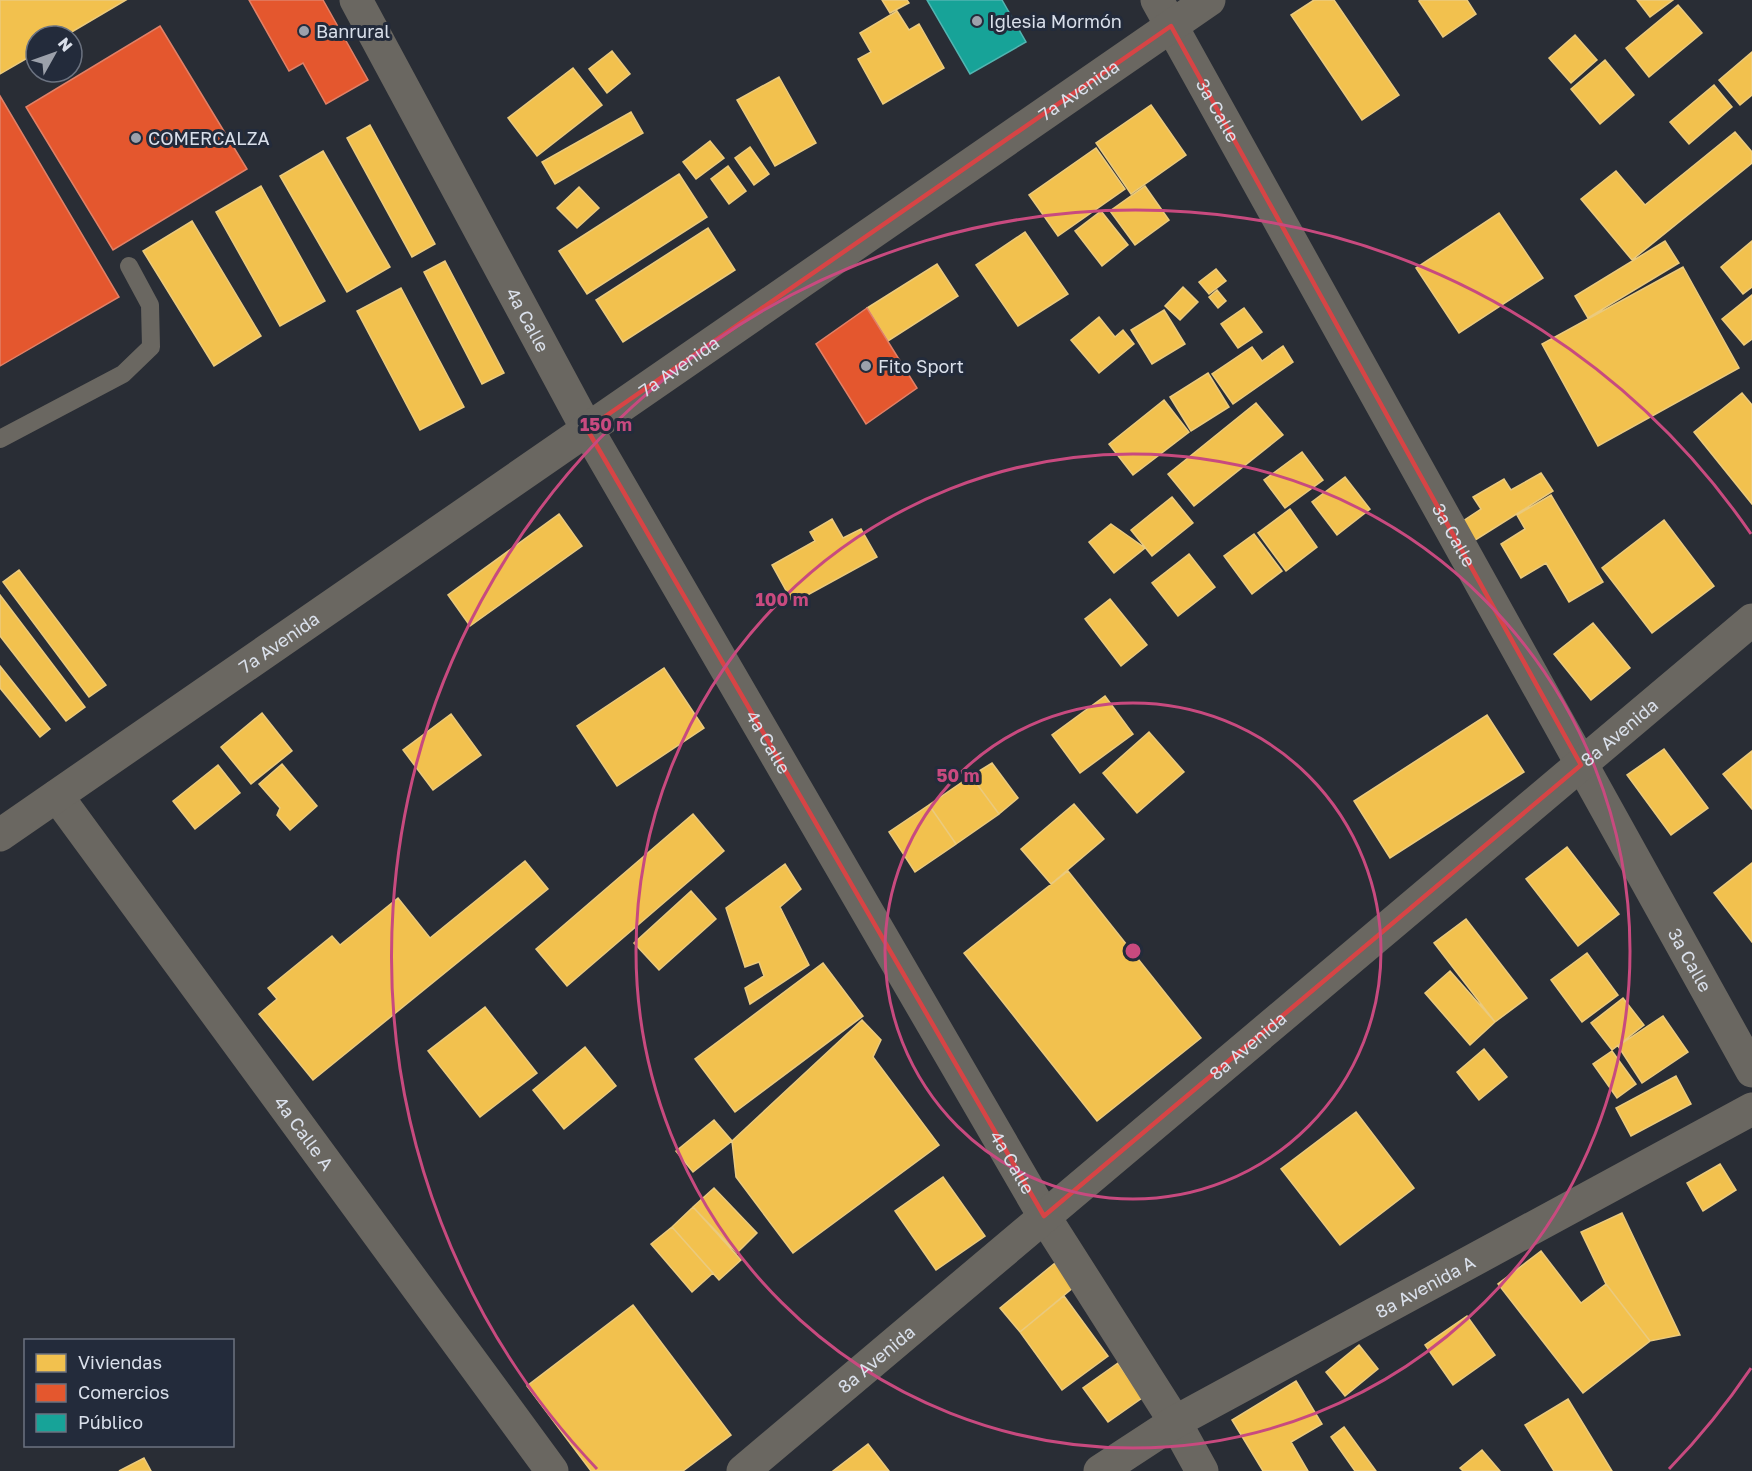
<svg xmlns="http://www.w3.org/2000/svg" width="1752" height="1471" font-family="'Golos Text',sans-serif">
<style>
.homes{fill:#f2c14e;stroke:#ebca7d;stroke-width:1.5}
.shops{fill:#e4572e;stroke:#e18067;stroke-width:1.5}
.public{fill:#17a398;stroke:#52b5b1;stroke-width:1.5}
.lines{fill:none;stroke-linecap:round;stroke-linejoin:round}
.service{stroke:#6a6761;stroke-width:18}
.minor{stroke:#6a6761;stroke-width:33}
.marked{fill:none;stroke:#d74445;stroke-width:4.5;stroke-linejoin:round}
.ring{fill:none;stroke:#c84a7f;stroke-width:3}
.poi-dot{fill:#9ca1ab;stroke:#232b3b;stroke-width:2}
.labels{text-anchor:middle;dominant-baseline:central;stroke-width:6;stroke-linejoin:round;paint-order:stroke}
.poi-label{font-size:18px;fill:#dae0eb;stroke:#232b3b;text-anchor:start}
.street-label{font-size:18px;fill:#dae0eb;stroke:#232b3b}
.centre{fill:#c84a7f;stroke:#232b3b;stroke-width:3}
.ring-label{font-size:18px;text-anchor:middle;font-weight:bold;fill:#c84a7f;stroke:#232b3b;stroke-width:6;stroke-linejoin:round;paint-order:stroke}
</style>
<rect width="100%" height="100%" fill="#292d35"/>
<path class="homes" d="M0,0H126L65,36H36V53L0,74Z
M882,0H907L909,3L890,13Z
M1314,0H1334L1399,95L1362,120L1291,15Z
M1420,0H1467L1476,14L1443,37L1419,1Z
M1637,0H1673L1650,17Z
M1678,5L1702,33L1649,77L1626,48Z
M897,11L909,30L919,24L944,68L883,104L858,59L871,52L860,33Z
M1575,35L1597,60L1571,83L1549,58Z
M612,51L630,74L607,93L589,69Z
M1752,52V95L1740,105L1719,80Z
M1605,60L1634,95L1600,124L1571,89Z
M573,68L602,105L537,156L508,118Z
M779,77L816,143L775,166L737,100Z
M1714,85L1732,107L1689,144L1670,122Z
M1151,105L1186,155L1131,194L1096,143Z
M631,112L643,133L555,184L542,162Z
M370,125L435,244L412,257L347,138Z
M1735,132L1752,152V163L1632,260L1581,199L1616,171L1645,205Z
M710,141L724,158L696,179L683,162Z
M750,147L769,174L754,185L735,158Z
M1096,148L1125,189L1058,236L1029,195Z
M323,151L390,267L347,292L280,176Z
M728,166L746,191L729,204L711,179Z
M679,174L707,217L587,294L559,251Z
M261,186L325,301L280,326L216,212Z
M1145,186L1169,220L1135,245L1110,211Z
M579,187L599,208L577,228L557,208Z
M1101,211L1128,245L1102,266L1075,231Z
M1499,213L1543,278L1459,333L1416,268Z
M192,221L261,336L214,366L143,251Z
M708,228L735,270L623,342L596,300Z
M1025,232L1068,294L1018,326L976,265Z
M1665,241L1679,263L1588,318L1575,296Z
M1752,241V287L1743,294L1721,267Z
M445,261L504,373L482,384L424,272Z
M937,264L958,296L888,341L867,308Z
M1683,267L1739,368L1598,446L1542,344Z
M1216,269L1226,281L1209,294L1199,282Z
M1183,287L1198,302L1180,320L1165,306Z
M401,288L464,407L420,430L357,311Z
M1217,290L1226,301L1218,308L1209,297Z
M1752,295V339L1744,345L1722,319Z
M1244,308L1262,332L1238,348L1221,324Z
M1164,310L1185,344L1152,364L1131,330Z
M1099,317L1115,337L1123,330L1134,344L1099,373L1071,340Z
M1283,346L1293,362L1233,404L1212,374L1252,347L1262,361Z
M1208,373L1229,407L1191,431L1170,397Z
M1742,393L1752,405V504L1694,432Z
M1164,400L1189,432L1133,475L1109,444Z
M1256,403L1283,435L1194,506L1168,474Z
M1302,452L1323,480L1285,508L1264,480Z
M1541,473L1553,491L1469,544L1457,525L1481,509L1473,497L1504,479L1511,490Z
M1345,477L1370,509L1337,535L1312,502Z
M1551,495L1603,582L1569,602L1546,563L1521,578L1501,544L1525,529L1517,515Z
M1172,497L1193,523L1152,556L1131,530Z
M1290,509L1317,547L1286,571L1258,533Z
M559,514L582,546L470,626L448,595Z
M832,519L843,538L861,529L877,557L793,603L772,565L815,541L810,532Z
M1664,520L1714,586L1652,633L1602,568Z
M1111,524L1145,548L1114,573L1089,542Z
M1254,534L1282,571L1252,594L1224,556Z
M1189,554L1215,587L1178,616L1152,583Z
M19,570L106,685L89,697L3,582Z
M0,595L85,707L66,721L0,636Z
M1110,599L1147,645L1121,666L1085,619Z
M1593,623L1630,668L1591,700L1554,654Z
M0,666L50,729L40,737L0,688Z
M664,668L704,728L617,786L577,726Z
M1105,696L1133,734L1080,773L1052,735Z
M262,713L292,751L251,784L221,747Z
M451,714L481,755L433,790L403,750Z
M1487,715L1524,772L1390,858L1354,801Z
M1149,732L1184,772L1137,813L1103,773Z
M1664,749L1708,808L1671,835L1627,775Z
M1752,751V809L1723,774Z
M992,763L1018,798L999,814L971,776Z
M282,764L317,806L290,830L277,815L280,808L259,784Z
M218,765L240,793L195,829L173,801Z
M971,776L999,814L956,844L929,805Z
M1074,804L1104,839L1051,884L1021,849Z
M929,805L956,844L915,872L889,832Z
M693,814L724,851L567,986L536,949Z
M1567,847L1619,914L1578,946L1526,879Z
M525,861L548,889L313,1080L259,1014L277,999L268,988L332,936L340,945L398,898L430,938Z
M1752,863V942L1714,893Z
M785,864L801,889L780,907L809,965L750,1004L745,988L764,976L759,962L745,967L726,908Z
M1068,871L1201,1038L1097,1121L964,953Z
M691,891L716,919L659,970L634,943Z
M1466,919L1527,998L1495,1022L1434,943Z
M1587,953L1618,995L1582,1022L1551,980Z
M823,963L863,1016L735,1112L695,1059Z
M1450,971L1495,1022L1470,1045L1425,993Z
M1623,998L1644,1025L1612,1050L1591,1023Z
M485,1007L537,1073L480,1117L428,1051Z
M1663,1016L1688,1052L1642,1083L1618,1046Z
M862,1020L881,1040L873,1057L939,1145L793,1253L736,1177L732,1141Z
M585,1047L616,1086L564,1129L533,1090Z
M1484,1049L1507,1077L1479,1100L1457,1072Z
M1612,1051L1636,1084L1617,1098L1593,1064Z
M1676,1076L1691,1104L1631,1136L1616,1108Z
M1356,1112L1414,1188L1340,1245L1281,1169Z
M714,1120L732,1141L693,1172L676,1151Z
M1720,1164L1736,1190L1703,1211L1687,1183Z
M943,1177L985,1236L936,1270L895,1211Z
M714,1188L757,1233L737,1253L693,1207Z
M693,1207L741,1260L719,1280L672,1227Z
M1622,1213L1680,1335L1650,1341L1606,1284L1581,1232Z
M672,1227L713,1273L692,1292L651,1244Z
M1541,1251L1581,1303L1606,1284L1650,1341L1583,1393L1498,1284Z
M1055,1263L1074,1287L1020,1332L1000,1308Z
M1064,1296L1108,1356L1062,1390L1020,1332Z
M633,1305L731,1435L683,1471H591L527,1386Z
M1467,1316L1495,1355L1453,1385L1425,1345Z
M1359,1345L1378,1369L1345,1396L1326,1372Z
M1118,1363L1142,1398L1108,1422L1083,1388Z
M1296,1381L1322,1424L1291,1442L1308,1471H1263L1232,1420Z
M1568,1399L1612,1471H1554L1525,1425Z
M1344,1427L1376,1471H1355L1331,1437Z
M868,1444L889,1471H833Z
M1482,1450L1500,1471H1463L1460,1468Z
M144,1458L151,1471H119Z"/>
<path class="shops" d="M249,0H323L368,80L326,104L303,63L289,71Z
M160,26L247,169L113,250L26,107Z
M0,96L119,297L0,366Z
M867,308L917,388L866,424L816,344Z"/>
<path class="public" d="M927,0H1002L1026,42L970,74Z"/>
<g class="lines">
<path class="service" d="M0,439L123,374L151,347L150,305L129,266"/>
<g class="minor">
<path id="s1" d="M356,0L587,429L1044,1216L1175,1422L1202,1471"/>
<path id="s2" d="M1157,0L1752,1071"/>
<path id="s3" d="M57,796L552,1471"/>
<path id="s4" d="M0,835L1209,0"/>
<path id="s5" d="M743,1471L1752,620"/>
<path id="s6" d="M1100,1471L1175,1422L1752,1109"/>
</g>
</g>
<path class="marked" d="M1171,26L1581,765L1044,1216L587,429Z"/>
<g class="ring">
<circle cx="1133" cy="951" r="248"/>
<circle cx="1133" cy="951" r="497"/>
<path d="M1751 1368A745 745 0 0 1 1669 1469M597 1469A745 745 0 1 1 1751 534"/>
</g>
<g class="poi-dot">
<circle cx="977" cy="21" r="6"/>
<circle cx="304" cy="31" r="6"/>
<circle cx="136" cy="138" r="6"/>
<circle cx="866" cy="366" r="6"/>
</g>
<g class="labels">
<g class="poi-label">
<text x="989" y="21">Iglesia Mormón</text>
<text x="316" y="31">Banrural</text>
<text x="148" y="138">COMERCALZA</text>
<text x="878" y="366">Fito Sport</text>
</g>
<g class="street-label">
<text stroke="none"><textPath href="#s4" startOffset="1311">7a Avenida</textPath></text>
<text stroke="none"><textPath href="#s2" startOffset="126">3a Calle</textPath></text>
<text stroke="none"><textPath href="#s1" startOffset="363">4a Calle</textPath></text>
<text stroke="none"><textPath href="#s4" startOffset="825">7a Avenida</textPath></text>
<text stroke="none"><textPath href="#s2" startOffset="612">3a Calle</textPath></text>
<text stroke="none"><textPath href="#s4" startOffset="339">7a Avenida</textPath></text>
<text stroke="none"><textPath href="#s5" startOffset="1146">8a Avenida</textPath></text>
<text stroke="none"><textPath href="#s1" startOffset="849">4a Calle</textPath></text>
<text stroke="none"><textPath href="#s2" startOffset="1098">3a Calle</textPath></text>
<text stroke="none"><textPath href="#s5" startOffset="660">8a Avenida</textPath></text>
<text stroke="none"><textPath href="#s3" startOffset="418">4a Calle A</textPath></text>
<text stroke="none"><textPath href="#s1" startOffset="1335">4a Calle</textPath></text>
<text stroke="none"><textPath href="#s6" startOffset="374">8a Avenida A</textPath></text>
<text stroke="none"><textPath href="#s5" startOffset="174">8a Avenida</textPath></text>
</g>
</g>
<circle cx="1133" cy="951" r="9" class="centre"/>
<g class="ring-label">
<text x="606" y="431">150 m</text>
<text x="782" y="606">100 m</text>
<text x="958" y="782">50 m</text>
</g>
<rect x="24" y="1339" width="210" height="108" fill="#232b3b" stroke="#6c7381" stroke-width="1.5"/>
<rect x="36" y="1354" width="30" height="18" fill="#f2c14e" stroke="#6c7381" stroke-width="1.5"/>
<text x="78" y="1369" font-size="18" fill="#dae0eb">Viviendas</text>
<rect x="36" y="1384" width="30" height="18" fill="#e4572e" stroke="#6c7381" stroke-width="1.5"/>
<text x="78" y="1399" font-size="18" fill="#dae0eb">Comercios</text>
<rect x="36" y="1414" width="30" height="18" fill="#17a398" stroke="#6c7381" stroke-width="1.5"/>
<text x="78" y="1429" font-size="18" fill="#dae0eb">Público</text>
<g transform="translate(54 54) rotate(50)"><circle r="28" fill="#232b3b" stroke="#6c7381" stroke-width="1.5"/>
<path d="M0-4.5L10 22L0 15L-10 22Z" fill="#9ca1ab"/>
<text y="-9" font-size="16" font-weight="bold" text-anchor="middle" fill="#dae0eb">N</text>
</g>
</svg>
